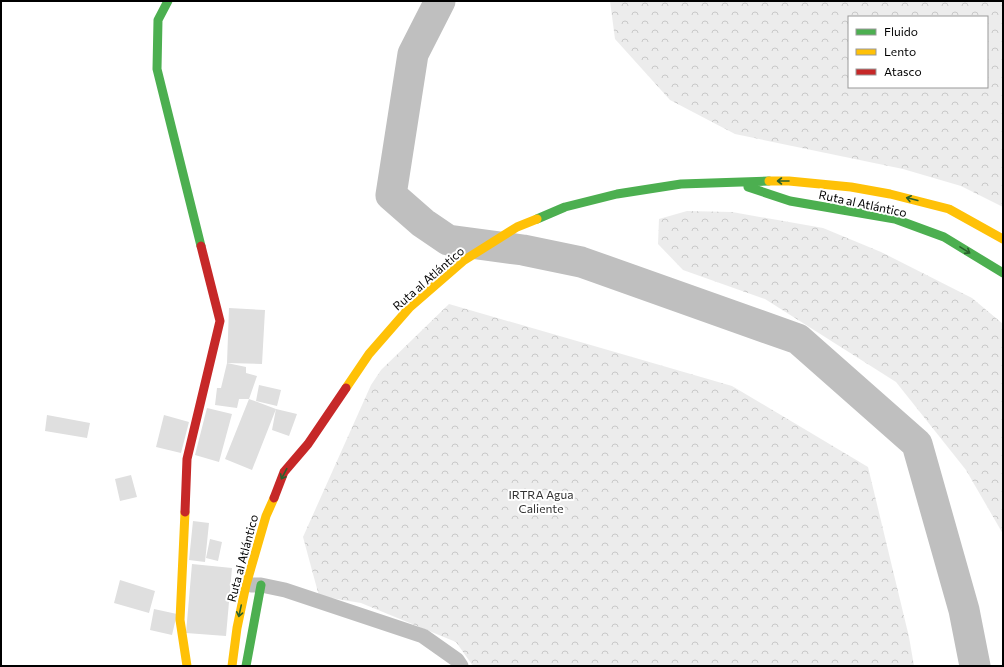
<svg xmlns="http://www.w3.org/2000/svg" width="1004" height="667" font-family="Commissioner,sans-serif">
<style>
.forest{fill:url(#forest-crowns);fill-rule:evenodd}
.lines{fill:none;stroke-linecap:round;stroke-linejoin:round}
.river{stroke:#bfbfbf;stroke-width:31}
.building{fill:#dfdfdf}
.street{stroke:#bebebe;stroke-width:15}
.fast{stroke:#4caf50;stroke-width:9}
.slow{stroke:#ffc107;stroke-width:9}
.jam{stroke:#c62828;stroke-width:9}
.oneway{stroke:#2a602c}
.labels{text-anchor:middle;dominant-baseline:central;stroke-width:4;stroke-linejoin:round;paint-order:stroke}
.street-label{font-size:12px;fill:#000;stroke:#fff}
.park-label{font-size:12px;fill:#333;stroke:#fff}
</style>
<defs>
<pattern id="forest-crowns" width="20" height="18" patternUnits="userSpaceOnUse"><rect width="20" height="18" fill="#ececec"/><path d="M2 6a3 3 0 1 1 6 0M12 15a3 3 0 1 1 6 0" fill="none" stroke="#c9c9c9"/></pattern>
</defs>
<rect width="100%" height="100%" fill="#fff"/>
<path class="forest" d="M610,1H1003V207L961,186L903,169L735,134L670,100L615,39ZM849,17H987V87H849Z
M687,211L732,212L823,228L881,252L972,298L1003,324V534L966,470L896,382L765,299L683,270L658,244L659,219Z
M449,304L732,386L868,467L909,637L914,666H473L456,642L361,603L319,596L303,537L371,385L381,370Z"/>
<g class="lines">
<path class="river" d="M440,1L413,54L391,195L423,223L448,240L523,250L581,262L798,339L917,444L964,610L975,666"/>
</g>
<path class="building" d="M229,308L265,310L262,364L227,363Z
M227,363L246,367V373L257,376L249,399H239L237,408L215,405L217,388H221Z
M259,385L281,390L277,406L256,401Z
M249,399L276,409L297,414L289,436L272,430L276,409L252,470L225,459Z
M207,408L232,414L219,462L195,455Z
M47,415L90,423L87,438L45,431Z
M164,415L189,422L181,453L156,447Z
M131,475L137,497L120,501L115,479Z
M193,521L209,523L205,562L189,560Z
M210,539L222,542L218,561L206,558Z
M192,564L232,568L226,636L186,633Z
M120,580L155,591L149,613L114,603Z
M154,609L177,614L172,635L150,630Z"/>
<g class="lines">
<path class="street" d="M251,585H261L285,590L423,636L457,660L461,666"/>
<path class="fast" d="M168,1L158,20L157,69L201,246
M748,187L790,201L895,219L944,237L1003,273
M537,219L565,207L617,194L681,184L769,181
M246,666L261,585"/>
<path class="slow" d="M769,181H789L851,187L890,194L949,209L1003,239
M346,388L369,354L410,307L463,261L517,227L537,219
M185,512L180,620L187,666
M232,666L237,628L246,585L266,516L274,498"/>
<path class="jam" d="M274,498L284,472L308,444L346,388
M185,512L187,459L220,321L201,246"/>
</g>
<defs><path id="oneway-shaft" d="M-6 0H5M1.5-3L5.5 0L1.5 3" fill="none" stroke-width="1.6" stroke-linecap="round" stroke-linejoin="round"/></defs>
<g class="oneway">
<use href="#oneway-shaft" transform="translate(783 181) rotate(180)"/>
<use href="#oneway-shaft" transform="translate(912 199) rotate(-166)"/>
<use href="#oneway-shaft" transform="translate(965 250) rotate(32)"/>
<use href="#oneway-shaft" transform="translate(284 474) rotate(118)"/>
<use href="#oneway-shaft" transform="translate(240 611) rotate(102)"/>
</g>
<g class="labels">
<g class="street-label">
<text transform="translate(863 203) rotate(12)">Ruta al Atlántico</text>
<text transform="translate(428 278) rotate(-41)">Ruta al Atlántico</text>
<text transform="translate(242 558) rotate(-75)">Ruta al Atlántico</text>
</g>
<g class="park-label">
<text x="541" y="494">IRTRA Agua<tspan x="541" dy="14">Caliente</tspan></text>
</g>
</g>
<rect width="1004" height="667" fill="none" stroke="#000000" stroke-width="4"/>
<rect x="848" y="16" width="140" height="72" fill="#ffffff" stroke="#999999"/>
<rect x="856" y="29" width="20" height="6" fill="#4caf50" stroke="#999999"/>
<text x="884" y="36" font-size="12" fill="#000000">Fluido</text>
<rect x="856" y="49" width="20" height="6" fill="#ffc107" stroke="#999999"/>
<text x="884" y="56" font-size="12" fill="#000000">Lento</text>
<rect x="856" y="69" width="20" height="6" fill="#c62828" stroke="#999999"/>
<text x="884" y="76" font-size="12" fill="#000000">Atasco</text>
</svg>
